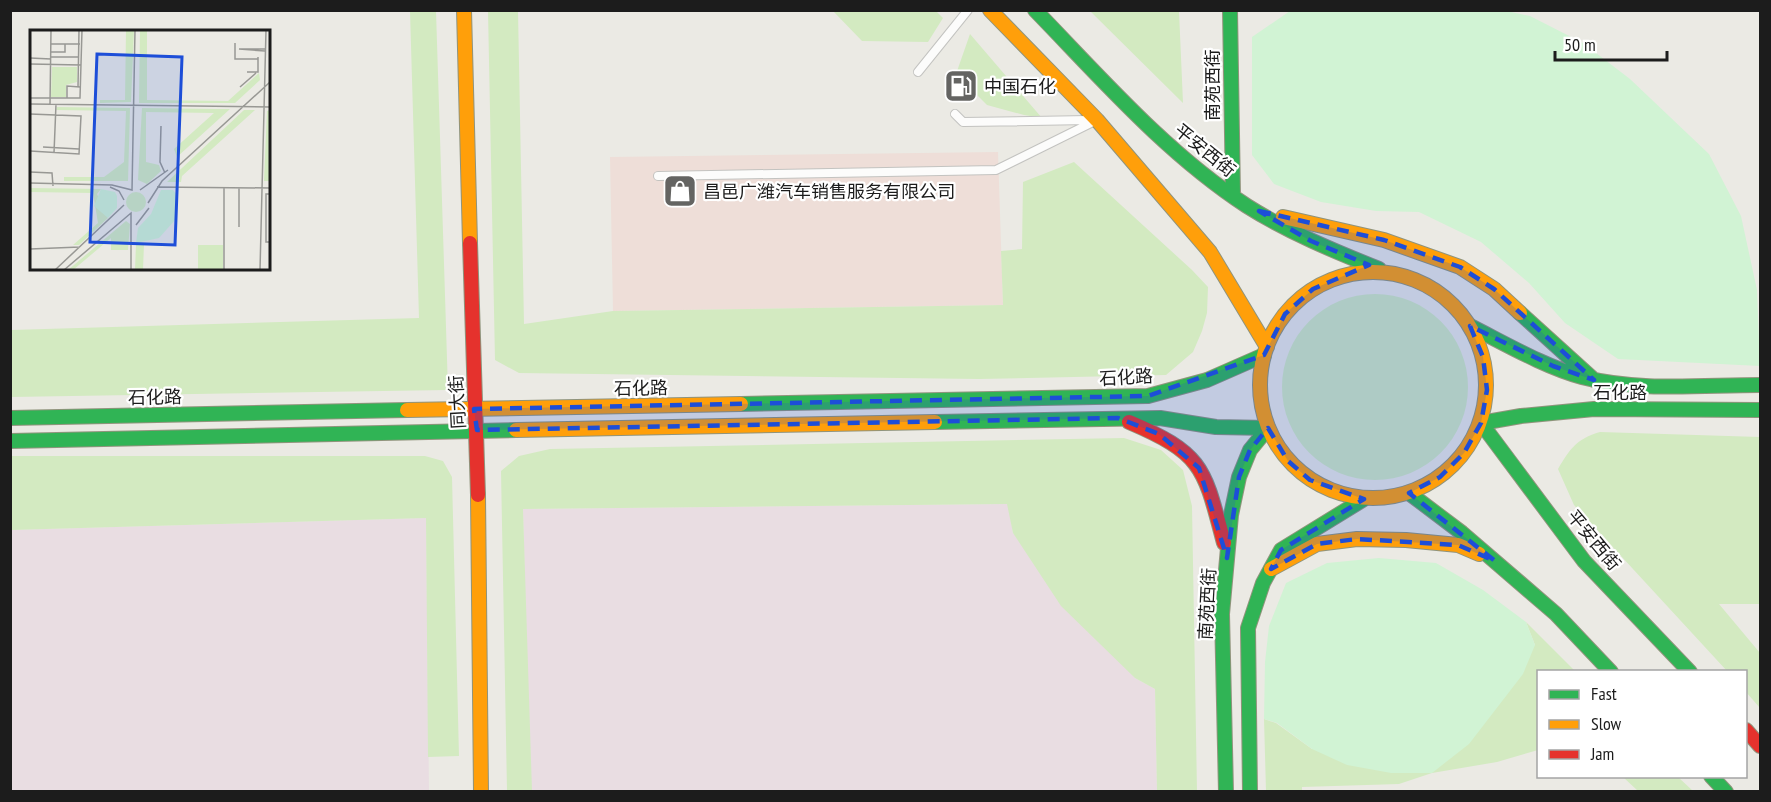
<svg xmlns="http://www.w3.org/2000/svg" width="1771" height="802" font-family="'PT Sans Narrow','Noto Sans SC',sans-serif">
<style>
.commercial{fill:#eeded8}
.industrial{fill:#e9dde2}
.grass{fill:#d3eac1}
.park{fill:#d1f3d4}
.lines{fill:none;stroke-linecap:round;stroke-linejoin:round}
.lane-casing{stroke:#c3c3c0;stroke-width:10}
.fast-casing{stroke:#90947c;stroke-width:16}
.slow-casing{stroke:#90947c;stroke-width:16}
.jam-casing{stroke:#90947c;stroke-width:16}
.lane{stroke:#fcfcfb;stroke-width:8}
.fast{stroke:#30b455;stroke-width:14}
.slow{stroke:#ff9f0a;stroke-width:14}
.jam{stroke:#e5322d;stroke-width:14}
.marked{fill:#1d4ed8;fill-opacity:0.2;stroke:#1d4ed8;stroke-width:4.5;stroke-dasharray:12 8;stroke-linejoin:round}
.labels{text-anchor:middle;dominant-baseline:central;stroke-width:4.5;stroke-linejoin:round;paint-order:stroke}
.street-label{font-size:18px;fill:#1c1c1c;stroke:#fff}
.poi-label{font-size:18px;fill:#1c1c1c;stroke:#fff;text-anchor:start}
.inset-road{fill:none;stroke:#989894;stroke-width:1.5}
.view{fill:#1d4ed8;fill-opacity:0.15;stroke:#1d4ed8;stroke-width:3}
.inset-edge{fill:none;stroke:#1c1c1c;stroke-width:3}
</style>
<rect width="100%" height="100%" fill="#ebeae4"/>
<path class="commercial" d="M998,152L1003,305L613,311L610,157Z"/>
<path class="industrial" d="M1008,504L1013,533L1135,678L1155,689L1157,791H530L523,509Z
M426,518L429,791H11L10,530Z"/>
<path class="grass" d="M410,11H436L448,390L11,397V330L419,318Z
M488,11H518L524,324L613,311L1003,305L1001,251L1022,249L1023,182L1074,162L1192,270L1208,287L1207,313L1202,331L1193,352L1166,375L979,379L519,373L495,360Z
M833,11H936L943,18L928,42L862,41Z
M1090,11H1179L1183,103Z
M970,34L1042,118L1024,115L987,105L956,74Z
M1282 387a93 93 0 1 1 186 0a93 93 0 1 1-186 0Z
M1600,432L1760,437V604H1719L1760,653V708L1746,692V672L1727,671L1574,505L1558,469C1570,449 1576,439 1600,432Z
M1124,438L1161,450L1183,470L1192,506L1197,791H1157L1155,689L1135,678L1061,606L1013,533L1007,504L523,509L532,791H507L501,471L519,456L550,449Z
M10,456H425L443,461L452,477L459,756L428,757L426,518L11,530Z
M1526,622L1575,671L1538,672V750L1497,762L1432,773L1399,784L1302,787V791H1266L1264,719L1276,723L1312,749L1535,645Z
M1623,777H1678L1693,791H1638Z"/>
<path class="park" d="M1502,10L1530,16L1583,43L1630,79L1709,154L1741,216L1757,290L1760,366L1618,359L1565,323L1529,283L1481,242L1419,212L1376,211L1321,202L1274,184L1252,155V37L1290,11Z
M1379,558L1436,563L1483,590L1526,622L1535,645L1523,674L1469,744L1432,773H1391L1347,765L1312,749L1277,723L1264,719L1265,662L1269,626L1286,583L1327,563Z"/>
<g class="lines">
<defs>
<path id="lane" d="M918,72L968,10
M955,114L963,122L1089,120
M658,176L996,170L1093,122"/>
<path id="fast" d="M1035,10C1102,79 1166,153 1247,206C1288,232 1334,251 1379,269
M1230,10L1233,196
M1520,313L1594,380
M1470,326C1506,344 1543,366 1582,377C1639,392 1702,385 1760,385
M741,404L1148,396L1207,380L1264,355
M10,418L407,410
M935,422L1160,418L1216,427L1268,428
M1481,423L1521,416L1594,409L1760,410
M1481,423L1584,561L1690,672
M10,441L516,430
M1409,493L1462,533L1556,614L1611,672
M1711,776L1726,792
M1226,792L1222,614L1231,515L1239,477L1250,450L1268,428
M1250,792L1248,628L1263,583L1281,550L1364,499"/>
<path id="slow" d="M464,10L470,243
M990,10L1097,120L1210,252L1267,347
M1283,217L1384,240L1460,267L1494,289L1520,313
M1260 385a113 113 0 1 1 226 0a113 113 0 1 1-226 0Z
M407,410L741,404
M516,430L935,422
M478,495L481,792
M1271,569L1317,544L1357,539L1406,540L1458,545L1479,554"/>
<path id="jam" d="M470,243L478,495
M1129,422C1204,454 1204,468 1224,543
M1746,730L1760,746"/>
</defs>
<use href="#lane" class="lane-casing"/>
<use href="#fast" class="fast-casing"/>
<use href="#slow" class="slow-casing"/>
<use href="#jam" class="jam-casing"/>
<use href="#lane" class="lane"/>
<use href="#fast" class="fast"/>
<use href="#slow" class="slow"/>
<use href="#jam" class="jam"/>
</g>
<path class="marked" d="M1259,211L1384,240L1460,267L1494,289L1594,380L1553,366L1470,326L1483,357L1487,390L1481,423L1464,453L1440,477L1409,493L1495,561L1458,545L1357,539L1317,544L1271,569L1281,550L1364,499L1310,480L1288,461L1268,428L1250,450L1239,477L1227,558L1199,468L1159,434L1118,418L477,430L474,409L1148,396L1264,355L1285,314L1313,289L1369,265L1311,241Z"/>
<defs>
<symbol id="fuel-square" viewBox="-11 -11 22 22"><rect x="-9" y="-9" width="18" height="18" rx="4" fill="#646462" stroke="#fff"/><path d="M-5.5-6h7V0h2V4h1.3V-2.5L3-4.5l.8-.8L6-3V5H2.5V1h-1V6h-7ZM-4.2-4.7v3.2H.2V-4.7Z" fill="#fff"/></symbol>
<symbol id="shop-square" viewBox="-11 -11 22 22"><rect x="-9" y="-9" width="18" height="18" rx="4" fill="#646462" stroke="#fff"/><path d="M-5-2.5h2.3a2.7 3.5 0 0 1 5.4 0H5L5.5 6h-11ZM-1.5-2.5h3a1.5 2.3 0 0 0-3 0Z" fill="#fff"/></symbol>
</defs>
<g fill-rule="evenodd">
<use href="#fuel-square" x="942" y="67" width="38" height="38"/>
<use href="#shop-square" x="661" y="172" width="38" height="38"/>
</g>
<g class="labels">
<g class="street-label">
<text transform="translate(1212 85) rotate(-90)">南苑西街</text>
<text transform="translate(1205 150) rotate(39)">平安西街</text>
<text transform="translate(1126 377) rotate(-3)">石化路</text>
<text transform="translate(641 388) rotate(-1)">石化路</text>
<text x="1620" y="392">石化路</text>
<text transform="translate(155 397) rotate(-1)">石化路</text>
<text transform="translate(457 402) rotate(-93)">同大街</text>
<text transform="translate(1594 540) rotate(50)">平安西街</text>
<text transform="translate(1207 604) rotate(-87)">南苑西街</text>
</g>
<g class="poi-label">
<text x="984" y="86">中国石化</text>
<text x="703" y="191">昌邑广潍汽车销售服务有限公司</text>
</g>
</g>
<g transform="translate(30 30)">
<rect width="240" height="240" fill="#ebeae4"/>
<path d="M96,0H104L101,72L70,73V70H95ZM110,0H117V70L198,71L229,43L230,50L205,73H109ZM22,37H47V52L36,55V67H21ZM27,77L100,78L98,151H34V147H74L94,132L96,81L26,80ZM112,78L184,79H200L147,127L144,119L184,83L116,82V132L129,135L131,141L117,154L108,150ZM214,80H225L152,146L151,152H137ZM240,80V151H234L237,81ZM0,158L71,159L67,164L78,188L49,215H43L68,193L63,163L0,162ZM96 172a10 10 0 1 1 20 0a10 10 0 1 1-20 0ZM96,191L100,194L98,220H81V208L43,240H38ZM106,214H114L113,240H105ZM168,215H193V240H168Z" fill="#d3eac1"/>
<path d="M71,159L85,162L87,166V178L78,188L64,176ZM131,160H143L147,165L145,190L129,208L106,213L108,198L121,184Z" fill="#d1f3d4"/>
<path class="inset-road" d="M205,13V29H228M21,14H50M235,21L209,19H235M21,22H35V14M21,27H49M0,28L21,29M0,34L51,35M217,42H228V27M48,57L49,0M210,57L226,43M0,68H50L52,0M37,68V56L50,57M0,74L240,77M20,74L21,0M0,84L51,86L49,124L0,121M240,84V149M131,96L130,132L135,143M13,117L49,119M24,123L26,74M0,142L22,143L23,156M0,153L82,155L102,160L105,0M80,157L89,161L94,170M127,157L240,158M194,158V240M209,158V197M110,160L138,140M240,164H236V212H240M118,173L132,151L240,52M106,195L119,178M0,219L50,217M25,240L94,175M34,240L101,183V240M230,240L236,0"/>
<path class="view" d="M67,24L152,27L145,215L60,212Z"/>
<rect width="240" height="240" class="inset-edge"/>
</g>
<rect width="1771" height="802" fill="none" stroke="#1c1c1c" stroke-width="24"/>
<rect x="1537" y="670" width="210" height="108" fill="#ffffff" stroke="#a4a4a4" stroke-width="1.5"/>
<rect x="1549" y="690" width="30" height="9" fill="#30b455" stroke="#a4a4a4" stroke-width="1.5"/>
<text x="1591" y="700" font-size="18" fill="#1c1c1c">Fast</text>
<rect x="1549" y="720" width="30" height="9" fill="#ff9f0a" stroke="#a4a4a4" stroke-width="1.5"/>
<text x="1591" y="730" font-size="18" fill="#1c1c1c">Slow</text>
<rect x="1549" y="750" width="30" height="9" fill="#e5322d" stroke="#a4a4a4" stroke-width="1.5"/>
<text x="1591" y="760" font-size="18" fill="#1c1c1c">Jam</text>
<path d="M1555 51v9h112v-9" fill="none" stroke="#1c1c1c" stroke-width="3"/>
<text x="1564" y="51" font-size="18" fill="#1c1c1c" stroke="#ffffff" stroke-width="4.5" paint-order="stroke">50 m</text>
</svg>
